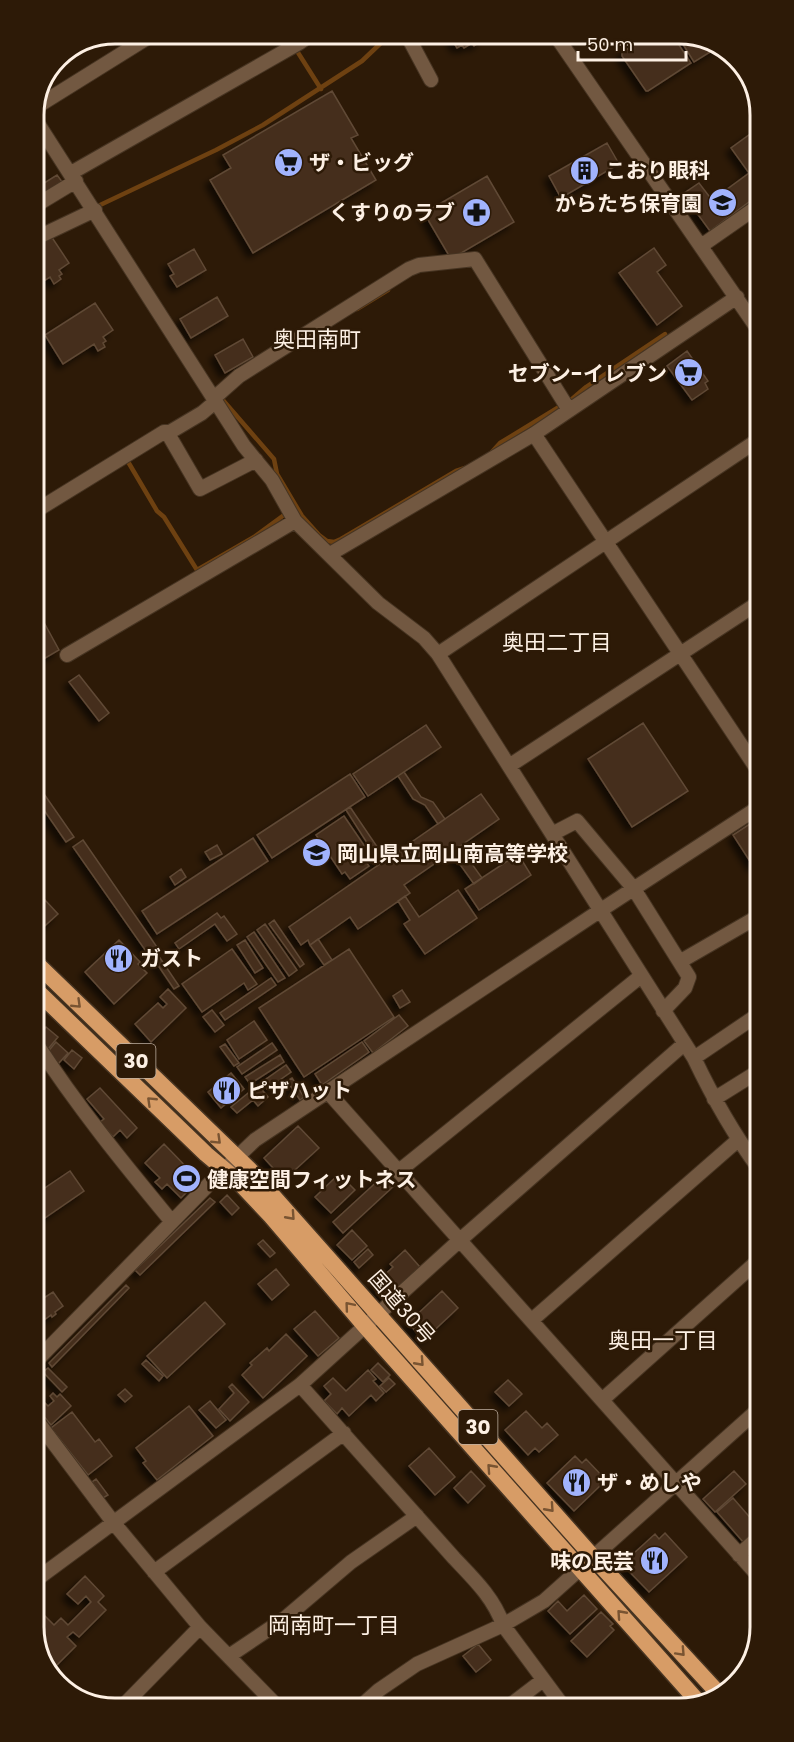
<svg xmlns="http://www.w3.org/2000/svg" width="794" height="1742" font-family="Poppins,'Noto Sans JP',sans-serif">
<style>
.lines{fill:none;stroke-linecap:round;stroke-linejoin:round}
.stream{stroke:#6e4111;stroke-width:4.5}
.building{fill:#442f1c;stroke:#604936;stroke-width:1.5;filter:url(#shadow)}
.minor-casing{stroke:#463422;stroke-width:16}
.trunk-casing{stroke:#463422;stroke-width:19}
.minor{stroke:#725841;stroke-width:14}
.trunk{stroke:#d79c66;stroke-width:16}
.oneway{stroke:#795432}
.labels{text-anchor:middle;dominant-baseline:central;stroke-width:5;stroke-linejoin:round;paint-order:stroke}
.shield{fill:#2d1a07;stroke:#bfb0a2;stroke-width:1.5}
.shield-label{font-size:20px;font-weight:bold;fill:#fdf0e4}
.poi-label{font-size:21px;font-weight:bold;fill:#fdf0e4;stroke:#2d1a07;text-anchor:start}
.street-label{font-size:21px;fill:#fdf0e4;stroke:#2d1a07}
.neighbourhood-label{font-size:22px;fill:#fdf0e4;stroke:#2d1a07}
.rim{fill:none;stroke:#fdf0e4;stroke-width:3}
</style>
<defs>
<filter id="shadow"><feDropShadow dx="-5" dy="5" stdDeviation="3" flood-color="#0009"/></filter>
</defs>
<rect width="100%" height="100%" fill="#2d1a07"/>
<g class="lines">
<path class="stream" d="M286,33L290,41
M297,51L321,89
M98,206L216,150L263,125L362,61L383,41L394,33
M357,309L388,290
M222,399L274,459L277,474L302,516L319,535L327,541L334,542L341,539L456,471L465,468
M490,454L500,443L572,399L586,387L665,334
M127,460L157,511L164,517L197,570L254,537L284,515"/>
</g>
<path class="building" d="M453,33H484L478,37L481,41L474,46L472,43L464,48L462,45L457,48L451,38L455,36Z
M650,33H671L691,63L648,91H646L622,56V53Z
M676,33H685L720,46L694,62Z
M332,91L358,135L351,138L376,180L253,253L210,180L231,168L223,155Z
M753,132L757,137V196L710,231L683,194L699,183L712,200L749,173L731,148Z
M607,143L619,164L561,198L549,176Z
M57,175L63,183L33,200V190Z
M487,176L514,222L451,259L424,213Z
M51,236L69,263L59,270L62,274L59,276L61,279L54,284L50,277L34,287V247Z
M654,248L666,265L657,272L682,306L657,325L619,273Z
M194,249L206,270L177,287L170,276L174,274L168,264Z
M217,297L228,316L191,338L180,319Z
M95,303L113,330L103,337L106,341L103,343L105,347L98,351L94,344L63,364L45,335Z
M243,339L253,357L225,373L215,355Z
M687,351L708,381L705,383L708,389L692,400L667,366Z
M35,606L59,650L35,664Z
M79,675L109,713L99,721L69,682Z
M643,723L688,791L632,827L588,759Z
M426,725L441,747L368,796L353,774Z
M404,772L421,797L433,802L445,819L438,824L425,805L413,799L398,776Z
M350,774L365,797L272,858L257,835Z
M35,781L74,837L66,842L35,797Z
M481,794L499,819L404,885L410,893L358,929L350,917L310,945L308,940L301,945L289,927Z
M350,807L380,851L383,862L377,866L373,852L346,810Z
M344,816L370,854L363,858L369,866L350,879L345,872L342,874L316,835Z
M759,818V862L753,866L733,835Z
M253,838L268,861L157,934L142,911Z
M83,840L159,950L150,957L73,847Z
M217,845L222,854L210,860L205,852Z
M459,846L482,878L474,884L451,852Z
M518,854L531,875L479,910L465,889Z
M181,869L186,877L175,885L170,877Z
M458,890L477,918L425,954L404,924L410,920L398,901L405,896L419,917Z
M45,900L58,914L37,933L35,931V909Z
M217,913L221,918L224,916L237,934L227,941L215,924L179,949L175,943Z
M274,920L304,964L300,967L269,924Z
M265,924L297,970L289,976L257,930Z
M254,932L285,978L278,982L247,937Z
M318,939L332,960L324,965L310,945Z
M119,940L140,962L138,964L147,973L114,1004L85,972Z
M245,940L263,968L255,973L237,945Z
M232,949L257,984L248,990L244,983L202,1012L182,984Z
M349,949L394,1017L304,1077L259,1008Z
M158,955L179,986L174,989L153,958Z
M271,978L276,985L225,1020L220,1013Z
M168,989L186,1008L151,1042L135,1024L158,1003L163,1008L167,1004L160,997Z
M402,990L410,1002L400,1008L393,996Z
M212,1010L224,1025L215,1032L203,1017Z
M399,1015L408,1026L373,1053L364,1041Z
M254,1021L267,1040L239,1059L227,1040Z
M46,1027L58,1037L48,1049L36,1038Z
M56,1042L68,1053L58,1064L46,1054Z
M362,1042L369,1052L322,1085L315,1074Z
M272,1043L277,1050L242,1074L237,1067Z
M225,1044L239,1063L234,1066L220,1047Z
M72,1050L82,1058L74,1069L64,1060Z
M280,1055L284,1062L250,1084L245,1077Z
M286,1065L291,1072L267,1089L262,1082Z
M231,1073L244,1089L221,1108L208,1092Z
M292,1078L304,1097L300,1100L287,1081Z
M258,1085L268,1097L258,1106L253,1100L237,1113L231,1107Z
M100,1088L137,1128L127,1138L120,1130L113,1137L100,1122L104,1119L87,1099Z
M298,1126L319,1148L284,1180L264,1158Z
M164,1144L199,1180L181,1198L167,1184L162,1189L155,1182L160,1178L145,1163Z
M70,1171L84,1191L36,1224V1194Z
M339,1174L355,1190L331,1213L315,1197Z
M382,1177L388,1182L391,1179L396,1184L343,1233L333,1222Z
M227,1195L239,1208L232,1215L220,1202Z
M210,1198L215,1202L140,1275L135,1270Z
M352,1230L367,1246L352,1260L337,1245Z
M263,1240L275,1253L270,1257L258,1244Z
M368,1249L373,1255L359,1268L354,1262Z
M405,1250L420,1267L386,1298L374,1285L393,1267L390,1264Z
M276,1269L289,1285L272,1300L258,1284Z
M126,1285L129,1288L52,1367L49,1363Z
M442,1291L458,1308L424,1340L408,1323Z
M442,1291L458,1308L424,1340L408,1323Z
M53,1292L63,1306L55,1312L56,1314L52,1317L51,1315L40,1323L36,1318V1303Z
M205,1302L225,1324L167,1378L147,1356Z
M315,1311L339,1338L318,1356L294,1329Z
M286,1334L307,1356L263,1398L242,1375L252,1365L250,1363L267,1348L269,1351Z
M146,1360L163,1376L159,1381L142,1364Z
M378,1363L390,1375L383,1382L371,1370Z
M48,1368L67,1387L62,1392L43,1372Z
M368,1370L376,1379L373,1381L384,1393L376,1401L371,1395L349,1416L342,1408L337,1414L324,1401L331,1394L324,1386L333,1378L346,1391Z
M389,1378L395,1384L386,1392L380,1386Z
M508,1380L522,1394L509,1406L495,1392Z
M232,1384L249,1402L230,1421L219,1409L234,1393L229,1387Z
M125,1389L132,1396L125,1402L118,1395Z
M53,1393L57,1397L60,1394L71,1406L51,1425L37,1408L44,1402L48,1406L54,1401L50,1396Z
M210,1401L226,1420L216,1428L199,1410Z
M189,1406L213,1436L157,1480L143,1463L146,1461L136,1448Z
M526,1411L542,1428L547,1423L558,1435L539,1452L535,1448L528,1455L505,1430Z
M72,1412L95,1442L99,1439L112,1456L88,1475L51,1428Z
M429,1448L455,1477L435,1495L409,1466Z
M575,1456L582,1463L586,1459L606,1480L574,1511L547,1483Z
M471,1471L485,1486L468,1503L454,1488Z
M734,1471L746,1484L715,1512L703,1499Z
M96,1479L108,1495L103,1498L92,1482Z
M733,1498L760,1529L744,1543L717,1512Z
M665,1533L687,1557L649,1592L622,1564L655,1534L659,1539Z
M85,1576L104,1596L98,1602L106,1610L79,1637L73,1632L67,1637L76,1646L53,1669L37,1653V1608L54,1625L61,1618L68,1625L91,1602L86,1596L78,1604L67,1594Z
M584,1595L597,1609L570,1634L548,1611L558,1601L567,1611Z
M601,1612L613,1624L610,1626L614,1630L587,1657L571,1641Z
M478,1644L491,1660L476,1672L463,1656Z"/>
<g class="lines">
<defs>
<path id="minor" d="M410,33L407,35L431,80
M554,33L757,328
M33,109L155,33
M33,116L244,446L272,480L295,521L378,603L424,638L438,654L694,1058C713,1098 734,1135 760,1170
M71,173L299,43L313,33
M33,207L76,181
M34,239L95,210
M701,246L757,207
M213,399L239,376L409,269L419,265L475,259L569,410
M167,432L200,489L256,460
M534,434L759,772
M34,512L164,432H170L202,413L215,402
M330,554L534,434L737,297
M438,654L758,440
M67,655L295,521
M509,766L758,603
M552,834L577,821L634,889L689,977L685,988L663,1011
M681,961L759,916
M36,1043C77,1106 124,1164 172,1222
M694,1058L759,1014
M328,1092L761,1579
M714,1099L759,1071
M399,1171L641,976
M532,1320L738,1140
M37,1360L213,1180L255,1140L601,910L759,807
M300,1385L454,1558C473,1578 494,1598 503,1625L563,1706
M602,1400L760,1259
M37,1421L113,1522L200,1627L279,1708
M739,1555L761,1535
M154,1572L344,1433
M37,1579L300,1385L460,1240L684,1044
M229,1656L284,1619L351,1562L417,1516
M509,1706L543,1680
M360,1707L379,1690L417,1664L503,1625L544,1601L760,1408
M120,1709L200,1627"/>
<path id="trunk" d="M36,963L250,1170L593,1557L720,1695
M36,990L206,1154L238,1181L271,1216L365,1326L701,1705"/>
</defs>
<use href="#minor" class="minor-casing"/>
<use href="#trunk" class="trunk-casing"/>
<use href="#minor" class="minor"/>
<use href="#trunk" class="trunk"/>
</g>
<defs><path id="oneway-chevron" d="M-2-3.5L2.5 0L-2 3.5" fill="none" stroke-width="1.6" stroke-linecap="round" stroke-linejoin="round" transform="scale(1.5)"/></defs>
<g class="oneway">
<use href="#oneway-chevron" transform="translate(77 1004) rotate(44)"/>
<use href="#oneway-chevron" transform="translate(151 1101) rotate(-136)"/>
<use href="#oneway-chevron" transform="translate(217 1140) rotate(44)"/>
<use href="#oneway-chevron" transform="translate(291 1216) rotate(48)"/>
<use href="#oneway-chevron" transform="translate(349 1306) rotate(-130)"/>
<use href="#oneway-chevron" transform="translate(420 1362) rotate(48)"/>
<use href="#oneway-chevron" transform="translate(491 1468) rotate(-132)"/>
<use href="#oneway-chevron" transform="translate(550 1508) rotate(48)"/>
<use href="#oneway-chevron" transform="translate(621 1614) rotate(-132)"/>
<use href="#oneway-chevron" transform="translate(681 1652) rotate(47)"/>
</g>
<defs>
<symbol id="supermarket-disc" viewBox="-11 -11 22 22"><circle r="9.5" fill="#a1b3fd" stroke="#2d1a07"/><path d="M-6-5.5h2.5l.6 2H6L4.5 2H-2.5L-4.4-4H-6ZM-1.5 3.2a1.3 1.3 0 1 0 .1 0ZM3 3.2a1.3 1.3 0 1 0 .1 0Z" fill="#111"/></symbol>
<symbol id="building-disc" viewBox="-11 -11 22 22"><circle r="9.5" fill="#a1b3fd" stroke="#2d1a07"/><path d="M-4-6H4V6H1V3H-1V6H-4ZM-2.5-4.3h1.7v1.8h-1.7ZM.8-4.3h1.7v1.8H.8ZM-2.5-1h1.7V.8h-1.7ZM.8-1h1.7V.8H.8Z" fill="#111"/></symbol>
<symbol id="school-disc" viewBox="-11 -11 22 22"><circle r="9.5" fill="#a1b3fd" stroke="#2d1a07"/><path d="M0-5L7-2L0 1L-7-2ZM-4 1L0 2.5L4 1V4Q0 6-4 4Z" fill="#111"/></symbol>
<symbol id="pharmacy-disc" viewBox="-11 -11 22 22"><circle r="9.5" fill="#a1b3fd" stroke="#2d1a07"/><path d="M-2-6h4v4h4v4h-4v4h-4v-4h-4v-4h4Z" fill="#111"/></symbol>
<symbol id="restaurant-disc" viewBox="-11 -11 22 22"><circle r="9.5" fill="#a1b3fd" stroke="#2d1a07"/><path d="M-5-6h1v4h1v-4h1v4h1v-4h1v5L-1.5 .5V6h-2V.5L-5-1ZM5-6V6H3V1.5H1.5Q1.5-4 5-6Z" fill="#111"/></symbol>
<symbol id="stadium-disc" viewBox="-11 -11 22 22"><circle r="9.5" fill="#a1b3fd" stroke="#2d1a07"/><path d="M0-5a6.5 5 0 1 0 0 10a6.5 5 0 1 0 0-10ZM-3.5-1.8h7v3.6h-7Z" fill="#111"/></symbol>
</defs>
<g fill-rule="evenodd">
<use href="#supermarket-disc" x="272" y="146" width="33" height="33"/>
<use href="#building-disc" x="568" y="154" width="33" height="33"/>
<use href="#school-disc" x="706" y="186" width="33" height="33"/>
<use href="#pharmacy-disc" x="460" y="196" width="33" height="33"/>
<use href="#supermarket-disc" x="672" y="356" width="33" height="33"/>
<use href="#school-disc" x="300" y="836" width="33" height="33"/>
<use href="#restaurant-disc" x="102" y="942" width="33" height="33"/>
<use href="#restaurant-disc" x="210" y="1074" width="33" height="33"/>
<use href="#stadium-disc" x="170" y="1162" width="33" height="33"/>
<use href="#restaurant-disc" x="560" y="1466" width="33" height="33"/>
<use href="#restaurant-disc" x="638" y="1544" width="33" height="33"/>
</g>
<g class="labels">
<g class="shield">
<rect x="116.5" y="1044" width="39" height="34" rx="4.5"/>
<rect x="458.5" y="1410" width="39" height="34" rx="4.5"/>
</g>
<g class="shield-label">
<text x="136" y="1061">30</text>
<text x="478" y="1427">30</text>
</g>
<g class="poi-label">
<text x="309" y="162">ザ・ビッグ</text>
<text x="605" y="170">こおり眼科</text>
<text x="702" y="203" text-anchor="end">からたち保育園</text>
<text x="455" y="212" text-anchor="end">くすりのラブ</text>
<text x="667" y="373" text-anchor="end">セブン-イレブン</text>
<text x="337" y="853">岡山県立岡山南高等学校</text>
<text x="140" y="958">ガスト</text>
<text x="247" y="1090">ピザハット</text>
<text x="207" y="1179">健康空間フィットネス</text>
<text x="597" y="1482">ザ・めしや</text>
<text x="634" y="1561" text-anchor="end">味の民芸</text>
</g>
<g class="street-label">
<text transform="translate(402 1307) rotate(49)">国道30号</text>
</g>
<g class="neighbourhood-label">
<text x="317" y="339">奥田南町</text>
<text x="557" y="642">奥田二丁目</text>
<text x="663" y="1340">奥田一丁目</text>
<text x="334" y="1625">岡南町一丁目</text>
</g>
</g>
<path d="M0 0H794V1742H0ZM115 44H679A71 71 0 0 1 750 115V1627A71 71 0 0 1 679 1698H115A71 71 0 0 1 44 1627V115A71 71 0 0 1 115 44Z" fill="#2d1a07" fill-rule="evenodd"/>
<path class="rim" d="M115 44H679A71 71 0 0 1 750 115V1627A71 71 0 0 1 679 1698H115A71 71 0 0 1 44 1627V115A71 71 0 0 1 115 44Z"/>
<path d="M578 51v9h108v-9" fill="none" stroke="#fdf0e4" stroke-width="3"/>
<text x="587" y="51" font-size="18" fill="#fdf0e4" stroke="#2d1a07" stroke-width="4.5" paint-order="stroke">50 m</text>
</svg>
